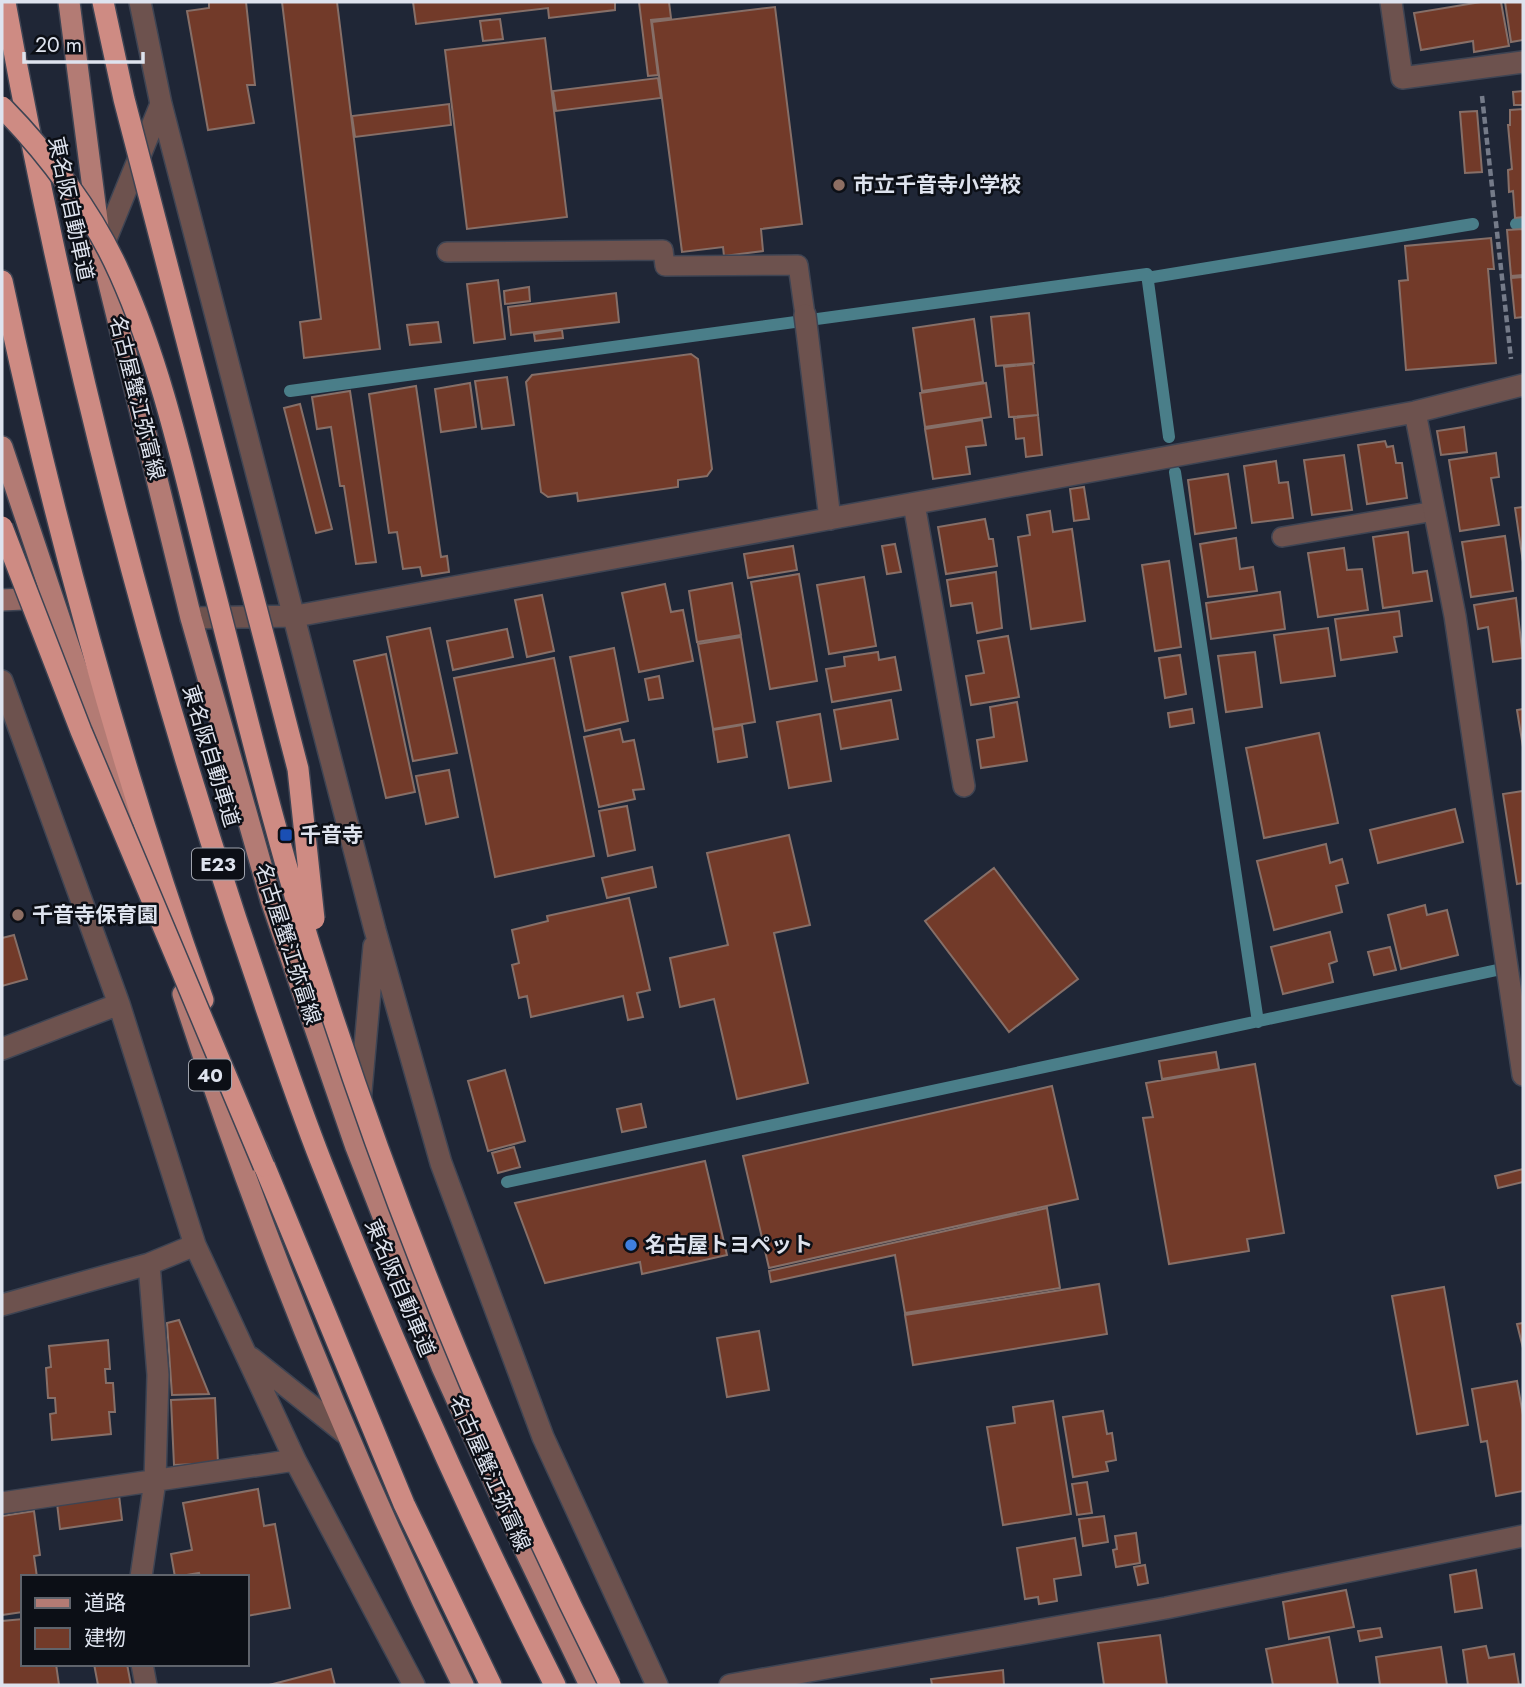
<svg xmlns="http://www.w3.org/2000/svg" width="1525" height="1687" font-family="Jost,'Noto Sans JP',sans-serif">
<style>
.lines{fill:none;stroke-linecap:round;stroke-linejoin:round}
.stream{stroke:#4a7e89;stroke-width:12}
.building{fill:#723a29;stroke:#866f68;stroke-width:2}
.lane-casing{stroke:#3e4453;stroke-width:22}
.street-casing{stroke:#3e4453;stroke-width:24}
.secondary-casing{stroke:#3e4453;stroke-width:24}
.primary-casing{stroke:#3e4453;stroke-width:24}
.highway-casing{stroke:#3e4453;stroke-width:24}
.path{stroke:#757b89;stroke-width:4.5;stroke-dasharray:7 3.5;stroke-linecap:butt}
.lane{stroke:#6d524e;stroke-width:19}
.street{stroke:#6d524e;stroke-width:21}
.secondary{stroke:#956964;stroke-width:21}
.primary{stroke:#b37b74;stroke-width:21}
.highway{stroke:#ce8b83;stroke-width:21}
.highway-bridge-casing{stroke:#3e4453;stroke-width:24;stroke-linecap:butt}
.highway-bridge{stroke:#ce8b83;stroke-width:21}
.education-dot{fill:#8d6e63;stroke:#0c0f16;stroke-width:2.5}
.transit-dot{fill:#1a4fb4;stroke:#0c0f16;stroke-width:2.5}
.shop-dot{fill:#3f7fe0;stroke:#0c0f16;stroke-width:2.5}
.labels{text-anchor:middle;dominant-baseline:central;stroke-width:5;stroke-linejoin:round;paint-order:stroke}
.shield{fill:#0c0f16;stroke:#9fa3ad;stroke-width:2}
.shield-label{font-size:19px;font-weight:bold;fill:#dee3ee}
.poi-label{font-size:21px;font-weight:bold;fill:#dee3ee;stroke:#0c0f16;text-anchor:start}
.street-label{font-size:21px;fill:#dee3ee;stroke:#0c0f16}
</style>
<rect width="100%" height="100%" fill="#1f2636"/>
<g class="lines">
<path class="stream" d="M1516,224L1523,223
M1147,278L1473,224
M290,391L1147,274L1169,437
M1175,472L1258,1022
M507,1182L1497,970"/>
</g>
<path class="building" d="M209,2H246L255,85H247L254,123L208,130L187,11L209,8Z
M282,2H337L380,349L304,358L300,322L321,319Z
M413,2H615V10L549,18L548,8L416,24Z
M639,2H669L671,18L651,20L658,75L648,76Z
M1481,2H1501L1509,46L1474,52L1473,41L1421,50L1414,13Z
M1505,2H1523V40L1511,42Z
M775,7L802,224L761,229L763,251L724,256L723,247L682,252L652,22Z
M500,19L503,39L483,41L480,21Z
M545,38L567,217L467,229L445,50Z
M658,78L661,98L556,111L553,91Z
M1523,91V105H1514L1513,92Z
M449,104L451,125L355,137L352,116Z
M1523,109V217L1515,218L1513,191L1509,192L1508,170L1512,169L1508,125H1510V110Z
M1477,111L1482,172L1465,173L1460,112Z
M1523,229V275L1511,276L1507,230Z
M1491,238L1494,269H1488L1496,363L1406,370L1399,281L1408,280L1405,246Z
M1523,277V317L1515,318L1511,278Z
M498,280L505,339L474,343L467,284Z
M529,287L530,301L505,304L504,291Z
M616,293L619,322L511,335L508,307Z
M1029,313L1034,363L996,366L991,317Z
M974,319L983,382L922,391L913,328Z
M438,322L441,342L410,345L407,325Z
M562,330L563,338L535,341L534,334Z
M691,354L698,359L712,469L707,476L678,480V487L578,501L577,493L548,497L541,492L526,382L532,375Z
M1033,364L1038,415L1009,417L1004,367Z
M507,377L514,425L482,429L475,381Z
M470,383L476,427L441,432L435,389Z
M986,383L991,417L925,427L920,393Z
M416,386L441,557L447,556L449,572L422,576L420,567L403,569L397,532L389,533L369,394Z
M350,391L376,562L356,564L344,486H340L331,427L317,429L312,397Z
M300,404L332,529L316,533L284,408Z
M1038,415L1042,455L1026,457L1024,438L1016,439L1014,418Z
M982,420L986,445L966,447L970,474L933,479L925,429Z
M1464,427L1467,452L1441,455L1437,431Z
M1385,441L1387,447L1393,446L1396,463H1402L1407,498L1367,504L1358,445Z
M1496,453L1499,477L1491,478L1499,525L1460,531L1449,460Z
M1344,455L1352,510L1312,515L1304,460Z
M1276,461L1279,483L1288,482L1293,518L1252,523L1244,466Z
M1228,474L1236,528L1195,534L1188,480Z
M1084,487L1089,519L1074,521L1070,489Z
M1523,507V562L1515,508Z
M1050,511L1053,532L1072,529L1085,621L1031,629L1018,537L1030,535L1027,515Z
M985,519L989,539H993L997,566L946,574L938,527Z
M1408,532L1413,573L1427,571L1432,601L1383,608L1373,537Z
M1505,536L1513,591L1471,597L1462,542Z
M1236,538L1240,569L1253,567L1257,591L1208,597L1200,544Z
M895,544L901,572L887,574L882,546Z
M793,546L797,570L748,578L744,554Z
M1344,548L1347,570L1362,569L1368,610L1318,617L1308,553Z
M1169,561L1181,647L1155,651L1142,565Z
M996,572L1002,628L977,633L972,603L951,606L947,580Z
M799,574L817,681L770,689L751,582Z
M864,577L876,646L829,654L817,585Z
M732,583L741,635L697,642L689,591Z
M665,584L671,612L683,610L693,661L639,672L622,593Z
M1280,592L1285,629L1211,639L1206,603Z
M542,595L554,651L527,657L515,600Z
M1516,598L1523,658L1493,662L1488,627L1478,629L1474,605Z
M1399,611L1402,636L1394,637L1397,652L1341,660L1335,619Z
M430,628L457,753L413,761L387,637Z
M1328,628L1335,676L1281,683L1274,635Z
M507,629L513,657L453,670L447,641Z
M1008,636L1019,697L971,705L966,676L984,673L978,641Z
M741,637L755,722L713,729L698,644Z
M614,648L628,721L585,731L570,657Z
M878,652L879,660L895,657L901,690L832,702L826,669L845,666L844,657Z
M1255,652L1262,707L1226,712L1218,656Z
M386,654L415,792L386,798L354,661Z
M1180,655L1186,694L1165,698L1159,658Z
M554,658L594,856L495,877L454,678Z
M659,676L663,698L649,700L645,679Z
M891,700L898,739L841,749L834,710Z
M1017,702L1027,761L981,768L977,740L994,737L990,707Z
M1192,709L1194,723L1170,727L1168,713Z
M1523,709V747L1517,710Z
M820,714L831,781L789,788L777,722Z
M742,725L747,757L718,762L713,730Z
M620,729L623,742L634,740L644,789L633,790L635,799L599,807L584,737Z
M1319,733L1338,823L1264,838L1246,748Z
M449,770L458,817L426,824L416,776Z
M1523,791V883L1517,884L1503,794Z
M627,806L635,850L608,856L599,811Z
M1455,809L1463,842L1378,863L1370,830Z
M789,835L810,925L774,933L808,1083L737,1099L714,999L680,1007L670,958L728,945L707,853Z
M1326,844L1330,863L1342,859L1348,883L1336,886L1342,912L1274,930L1257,861Z
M652,867L656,887L607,898L602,878Z
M994,868L1078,979L1009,1032L925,921Z
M629,898L650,990L637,993L643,1017L628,1020L623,996L531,1017L527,996L519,998L512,965L519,963L512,930L548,921L547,916Z
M1425,905L1427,915L1447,910L1458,955L1401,969L1388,915Z
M1330,932L1337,961L1329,964L1333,982L1283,994L1271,947Z
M14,935L27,979L2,986V938Z
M1390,947L1396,970L1374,975L1368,952Z
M1216,1052L1219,1069L1162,1079L1159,1061Z
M1255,1064L1284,1233L1247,1239L1249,1251L1169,1264L1143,1118L1153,1117L1146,1083Z
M505,1070L525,1141L488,1151L468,1081Z
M1052,1086L1078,1199L769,1268L743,1156Z
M641,1104L646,1127L622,1132L617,1109Z
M514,1147L520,1167L498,1173L492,1153Z
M705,1161L727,1255L642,1274L640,1262L545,1283L515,1203Z
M1523,1169V1182L1498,1188L1495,1176Z
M1047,1208L1060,1288L905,1313L895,1255L771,1282L769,1271Z
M1099,1284L1107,1334L913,1365L905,1315Z
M1444,1287L1468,1425L1417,1434L1392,1296Z
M179,1320L209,1394L172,1395L167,1323Z
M1523,1323V1348L1517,1324Z
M759,1331L769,1390L727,1397L717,1338Z
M108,1340L110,1369H105L106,1383H113L115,1412H109L111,1434L52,1440L50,1414L56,1413L55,1398H48L46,1368L51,1367L49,1346Z
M1517,1381L1523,1415V1491L1496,1496L1487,1441L1481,1442L1472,1389Z
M215,1398L218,1463L174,1465L171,1400Z
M1053,1401L1071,1514L1003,1525L987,1427L1015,1423L1013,1407Z
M1103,1411L1107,1434L1112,1433L1116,1460L1106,1462L1108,1471L1073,1477L1063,1417Z
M1087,1482L1092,1513L1077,1515L1072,1484Z
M258,1489L264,1526L275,1524L290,1608L247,1616V1577H200L199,1573L175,1577L171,1554L192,1550L183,1503Z
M119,1495L122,1520L60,1529L57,1503Z
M34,1511L40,1555L34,1556L37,1577H23V1612L2,1615V1516Z
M1104,1516L1108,1542L1083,1546L1079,1519Z
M1136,1533L1140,1563L1116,1567L1113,1550L1117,1549L1115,1536Z
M1075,1538L1081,1575L1054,1579L1057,1601L1039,1604L1038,1597L1025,1599L1017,1548Z
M1145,1565L1148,1583L1138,1585L1134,1567Z
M1476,1570L1482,1608L1455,1612L1450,1575Z
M1346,1590L1354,1627L1289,1639L1283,1602Z
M23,1619V1664H56L59,1685H2V1621Z
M1380,1628L1382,1637L1360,1641L1358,1631Z
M1160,1635L1167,1685H1104L1098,1643Z
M1329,1637L1338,1685H1273L1266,1649Z
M1486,1646L1489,1658L1514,1654L1519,1685H1468L1463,1650Z
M1441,1647L1447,1685H1380L1376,1657Z
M94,1664H127L131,1685H98Z
M331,1669L335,1685H269Z
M1003,1670L1004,1685H932L931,1679Z"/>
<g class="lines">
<defs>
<path id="lane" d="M447,252L663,250L665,266L798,265L805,315
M1282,537L1435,511"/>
<path id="street" d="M140,2L161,104L375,930L441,1163L543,1437L657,1685
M1391,2L1402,78L1523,62
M101,251L161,104
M805,315L830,519
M1415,412L1455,616L1523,1075
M914,504L964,786
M191,618L296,616L1415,412L1523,385
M2,681L119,1004L195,1245L295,1460L414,1685
M2,1049L119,1004
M360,1102L374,946
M2,1305L149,1264L195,1245
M251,1358L345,1433
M2,1503L295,1460
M141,1577L155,1481L158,1375L149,1264
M142,1664L146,1685
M730,1685L1166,1608L1523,1536"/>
<path id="secondary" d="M2,600L45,598"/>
<path id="primary" d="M69,2L101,251L191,618L271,900L356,1147L442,1367L526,1552L590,1685
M2,447L126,817
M183,994C259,1231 353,1462 463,1685"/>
<path id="highway" d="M5,2C61,312 137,619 236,919C264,1001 290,1083 322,1164C392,1341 469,1515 555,1685
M2,281C53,520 121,769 203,1000
M257,1148L404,1504L491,1685"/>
</defs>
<use href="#lane" class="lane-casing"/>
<use href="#street" class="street-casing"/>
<use href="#secondary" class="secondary-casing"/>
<use href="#primary" class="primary-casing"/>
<use href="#highway" class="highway-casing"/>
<path class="path" d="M1482,96L1511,359"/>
<use href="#lane" class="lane"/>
<use href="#street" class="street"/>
<use href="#secondary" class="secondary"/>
<use href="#primary" class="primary"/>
<use href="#highway" class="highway"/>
<defs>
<path id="highway-bridge" d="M103,2L124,99L298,769L314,919
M2,107C48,154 93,213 120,274C164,372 186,481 213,585C247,717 279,851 321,981C398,1222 496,1459 610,1685
M2,527L81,731L264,1166"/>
</defs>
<use href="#highway-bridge" class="highway-bridge-casing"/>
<use href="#highway-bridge" class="highway-bridge"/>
</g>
<g class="education-dot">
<circle cx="839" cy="185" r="7"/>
<circle cx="18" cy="915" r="7"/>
</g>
<rect class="transit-dot" x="279" y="828" width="14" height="14" rx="3.5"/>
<circle class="shop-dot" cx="631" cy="1245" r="7"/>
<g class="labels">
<g class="shield">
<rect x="192" y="848.5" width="52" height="31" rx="5"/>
<rect x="189" y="1059.5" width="42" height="31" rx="5"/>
</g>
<g class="shield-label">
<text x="218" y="864">E23</text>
<text x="210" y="1075">40</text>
</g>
<g class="poi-label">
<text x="853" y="185">市立千音寺小学校</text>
<text x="300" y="835">千音寺</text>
<text x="32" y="915">千音寺保育園</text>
<text x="645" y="1245">名古屋トヨペット</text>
</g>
<g class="street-label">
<text transform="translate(71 209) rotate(78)">東名阪自動車道</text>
<text transform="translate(137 398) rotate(76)">名古屋蟹江弥富線</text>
<text transform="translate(211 756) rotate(73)">東名阪自動車道</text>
<text transform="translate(288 944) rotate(72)">名古屋蟹江弥富線</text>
<text transform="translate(400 1288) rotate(67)">東名阪自動車道</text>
<text transform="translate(490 1473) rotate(66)">名古屋蟹江弥富線</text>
</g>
</g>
<rect width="1525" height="1687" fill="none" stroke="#dee3ee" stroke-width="7"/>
<rect x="21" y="1575" width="228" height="91" fill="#0c0f16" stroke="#60646c" stroke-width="2"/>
<rect x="35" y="1598" width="35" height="10" fill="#b37b74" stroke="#60646c" stroke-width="2"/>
<text x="84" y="1610" font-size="21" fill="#dee3ee">道路</text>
<rect x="35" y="1628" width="35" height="21" fill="#723a29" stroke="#60646c" stroke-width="2"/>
<text x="84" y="1645" font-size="21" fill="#dee3ee">建物</text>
<path d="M24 52v10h119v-10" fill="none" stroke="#dee3ee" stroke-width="3.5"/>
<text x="35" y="52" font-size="21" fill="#dee3ee" stroke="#0c0f16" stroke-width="5" paint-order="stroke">20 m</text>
</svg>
